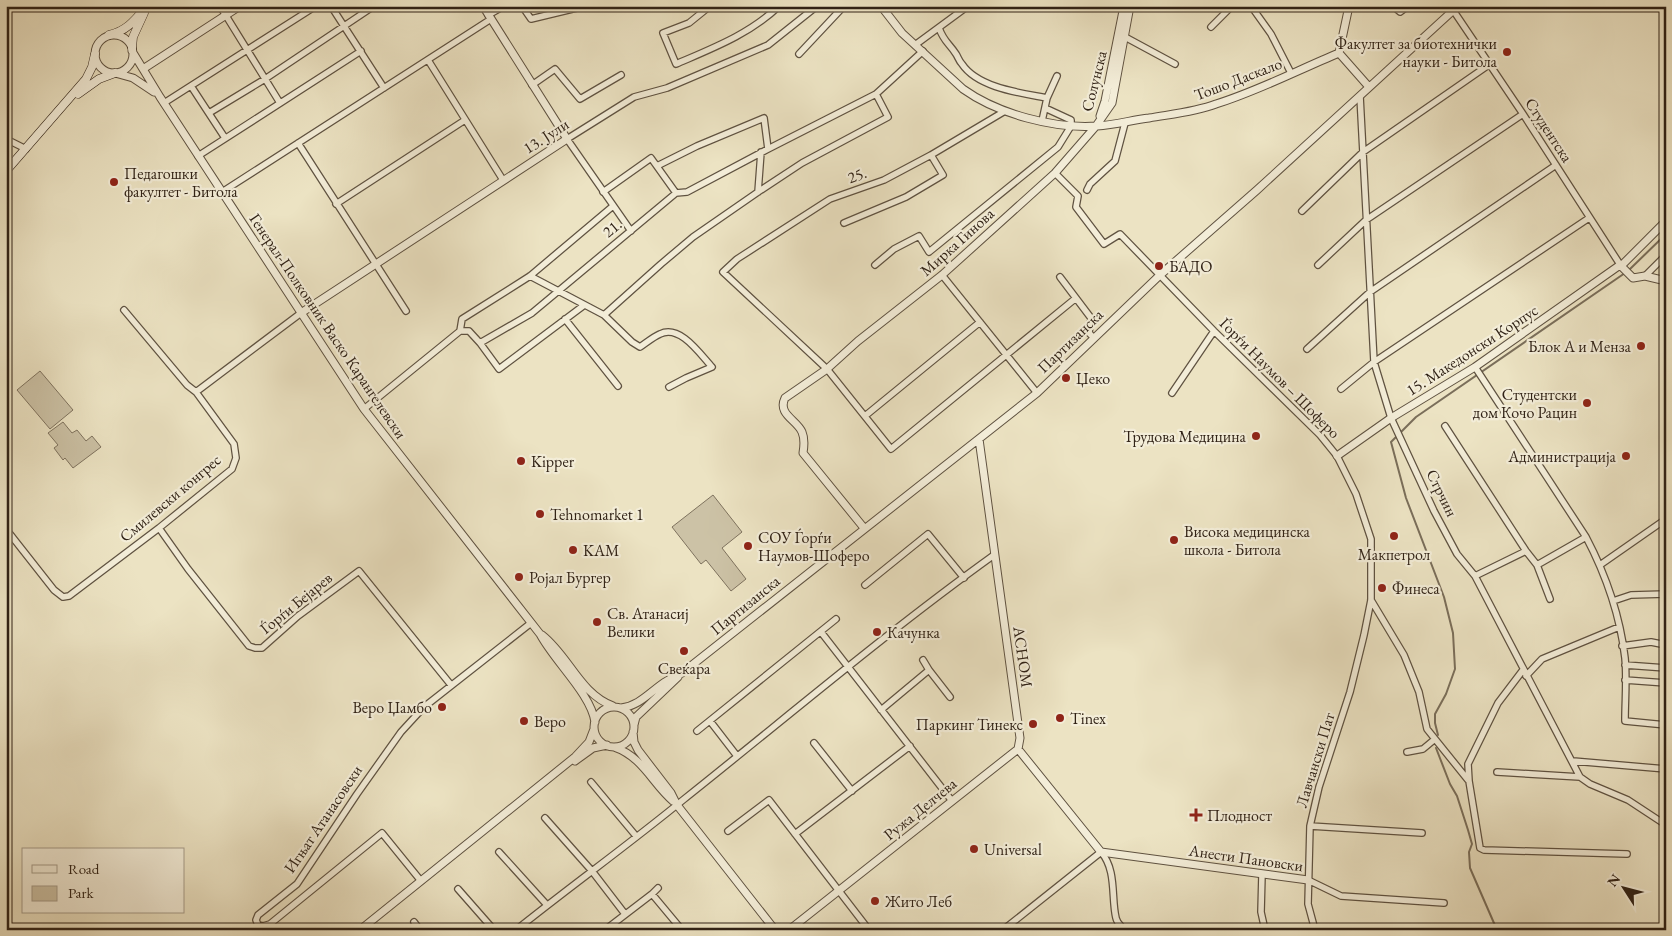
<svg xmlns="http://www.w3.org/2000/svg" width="1672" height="936" font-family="'EB Garamond',serif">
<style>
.green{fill:#ccc2a6;stroke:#7e725e}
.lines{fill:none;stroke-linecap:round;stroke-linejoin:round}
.stream{stroke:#7a6e5a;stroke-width:2}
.minor-casing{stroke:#5f5241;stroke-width:8}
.tertiary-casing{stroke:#5f5241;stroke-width:9}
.secondary-casing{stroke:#302216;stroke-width:9}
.minor{stroke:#f3edd8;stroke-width:5.5}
.tertiary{stroke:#f3edd8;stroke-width:7}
.secondary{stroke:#f3edd8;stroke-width:8}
.poi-dot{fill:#8f2418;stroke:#f3edd8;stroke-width:2}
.labels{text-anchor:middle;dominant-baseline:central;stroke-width:4.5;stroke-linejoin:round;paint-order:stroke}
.poi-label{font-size:16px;fill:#302216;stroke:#f3edd8;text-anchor:start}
.street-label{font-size:16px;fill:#302216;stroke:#f3edd8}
</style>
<rect width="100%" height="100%" fill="#ece3c3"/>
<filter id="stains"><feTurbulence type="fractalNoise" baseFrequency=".004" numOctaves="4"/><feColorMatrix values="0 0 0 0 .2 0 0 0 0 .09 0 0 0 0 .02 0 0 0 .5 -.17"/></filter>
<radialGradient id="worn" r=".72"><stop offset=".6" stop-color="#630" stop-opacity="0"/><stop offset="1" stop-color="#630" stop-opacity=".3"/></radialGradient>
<path class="green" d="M40,371L73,410L50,429L17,390Z
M63,422L72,433L77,430L86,441L92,436L101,447L73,468L65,458L63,460L54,448L58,445L48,433Z
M713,495L742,532L722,548L746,579L731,591L706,560L701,564L672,527Z"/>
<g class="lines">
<path class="stream" d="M1629,270L1666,234
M1438,735L1435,723V714L1446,694L1455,669L1453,633L1444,597L1406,498L1391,442L1416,417L1625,273
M1436,748L1450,784L1457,796L1468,830L1472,844L1469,852L1470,868L1497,930"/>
<defs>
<path id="minor" d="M220,6L280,103
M331,6L384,88
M522,6L531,19L585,6
M710,6L689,23L663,33L676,64C713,48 750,34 779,6
M1251,6L1271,34L1291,73
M1393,6L1400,12L1408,6
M1453,10L1523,114L1621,266
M488,15L504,6
M1211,27L1232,6
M939,28C944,42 949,43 956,54C958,57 959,61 962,64C978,88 1021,93 1047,98L1042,121
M1125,37L1175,64
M915,45L968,6
M799,54L844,6
M428,60L503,180
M532,85L555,69L580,99L621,75
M191,86L225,138
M1360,96L1374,362L1391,418L1434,511L1457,554L1475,576L1580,777L1590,784L1628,800L1666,825
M1047,98L1057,76
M164,103L316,6
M1005,111L931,155L884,180L830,199L737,259L723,272L827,369L891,449L1076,298
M209,113L265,79L374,6
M6,139L26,149
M298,143L406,311
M198,156L361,51
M657,166L697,146L764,118L768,149
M1055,173L1078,196L1076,207L1104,244L1120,234L1214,331L1320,435L1337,456L1356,494L1371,539V600L1364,635L1350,692L1319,787L1310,826L1308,904L1315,930
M1087,190L1090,184L1115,161L1125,123
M222,192L491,19
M603,192L651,158L676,193
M758,192L761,152
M336,204L465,120
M1302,211L1363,152L1490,64
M844,223L906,197L943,175L931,155
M631,231L567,139L634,97L667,88L768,45L817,6
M875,265L894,249L919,236L929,252L1058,147L1071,126V120L1045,108
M1318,265L1366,220L1523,114
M942,275L1037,393
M530,276L604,315L632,342L640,347C646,343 653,337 660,334C680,324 700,354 712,367L686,378L669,387
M1645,276L1666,255
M1060,277L1091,318L1089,333L1094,338
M604,315L661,264L693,237L758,192L802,163L888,117L876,94
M565,319L618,386
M460,331L462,319L530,276L613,206
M480,343L532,313L676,193L687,192L768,149L876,94L923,51
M1307,349L1370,292L1556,165
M1475,367L1586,537C1606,575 1620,615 1625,658C1627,679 1625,700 1625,721L1666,725
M1341,389L1374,362L1589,218
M196,392L301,313
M1172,393L1214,331
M364,409L460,331H469L480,343L499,369L583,306
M865,416L980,322
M1445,426L1526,551L1537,565L1550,599
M159,528L188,569L249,646L255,648H262L298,616L359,571L451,685
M6,529L54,590L63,597L69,596L159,528L232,469L236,458L234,444L196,392L187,385L124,310
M1537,565L1586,537
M1600,565L1666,519
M1475,576L1526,551
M865,585L928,534L964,578
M1371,600L1404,655L1419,692L1427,729L1435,739L1423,749L1407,752
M1613,601L1631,595L1666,594
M821,632L952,801
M1622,646L1651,642L1666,645
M923,660L929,670
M1625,665L1666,668
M1523,670L1498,703L1468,764L1469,781L1480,848L1484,850L1627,854
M1526,676L1542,659L1619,627
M1625,680L1666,683
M881,710L929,670L950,697
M710,721L737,756
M697,731L836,619
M1435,739L1468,780
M814,743L852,791
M1573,761L1666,769
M1497,772L1580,777
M591,782L636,836
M545,818L592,871L625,914
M1310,826L1422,833
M728,831L769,800L869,930
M795,834L910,746
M499,852L547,905
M1262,874L1261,912L1265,930
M1308,880L1341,896L1444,903
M421,881L382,833L270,924L263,926L258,925L256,920L258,915L297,884L357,794L401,732L424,707L531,623
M458,889L494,930
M652,894L658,888
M414,922L420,930
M516,930C571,886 628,845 683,800C786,718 887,632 994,555
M605,930L652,894L682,930
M1003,930L1101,852C1117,870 1111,898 1116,918C1117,923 1120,925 1123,928L1134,930"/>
<path id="tertiary" d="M881,6L902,33L963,89C998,114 1054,129 1097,126C1115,125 1132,120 1149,118C1172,114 1195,112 1216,104C1258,91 1298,70 1339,53
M95 54a19 19 0 1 1 38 0a19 19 0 1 1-38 0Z
M132,51L160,97L364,409L540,634C554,661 591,694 595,722
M1339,53L1349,6
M1339,53L1369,87
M143,69L240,6
M115,73L133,78L154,92
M1100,116L1105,101L1124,6
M1666,221L1621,266L1633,278L1645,276L1666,281
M301,313L567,139L483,6
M979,439L1020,738L1018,749
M1337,456L1391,418L1475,367L1620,265
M864,528L803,453C804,447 805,439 802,432C797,420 777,414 785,398L827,369L858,341L942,275L1055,173L1096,126L1112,103L1130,6
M542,635C569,656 580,694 613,706
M594 727a20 20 0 1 1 40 0a20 20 0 1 1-40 0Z
M621,708C639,706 650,692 665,682C670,679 676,676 682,673L1037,393L1160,275L1257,190L1458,6
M634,725L636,717L678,677
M633,732L634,742L638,750L671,793L677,805L775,930
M614,747C643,757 652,783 673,801
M1018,749L1101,852L1308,880
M575,761L593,748L607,745
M360,930L575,757L589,742L594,729
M789,930L1018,749"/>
<path id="secondary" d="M109,35C127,31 135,20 147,6
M132,48L133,37L144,13
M78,94L99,79L115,73
M6,171L86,79L92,67L95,54"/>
</defs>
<use href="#minor" class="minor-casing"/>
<use href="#tertiary" class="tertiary-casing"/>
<use href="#secondary" class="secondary-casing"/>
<use href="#minor" class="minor"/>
<use href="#tertiary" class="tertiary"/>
<use href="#secondary" class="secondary"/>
</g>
<g class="poi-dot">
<circle cx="1507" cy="52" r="5"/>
<circle cx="114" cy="182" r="5"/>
<circle cx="1159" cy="266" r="5"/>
<circle cx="1641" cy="346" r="5"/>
<circle cx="1066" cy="378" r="5"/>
<circle cx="1587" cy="403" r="5"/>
<circle cx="1256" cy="436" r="5"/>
<circle cx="1626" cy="456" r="5"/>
<circle cx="521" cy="461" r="5"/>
<circle cx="540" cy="514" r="5"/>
<circle cx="1394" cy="536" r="5"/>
<circle cx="1174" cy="540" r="5"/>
<circle cx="748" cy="546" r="5"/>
<circle cx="573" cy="550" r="5"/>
<circle cx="519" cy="577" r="5"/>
<circle cx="1382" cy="588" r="5"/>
<circle cx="597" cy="622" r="5"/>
<circle cx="877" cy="632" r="5"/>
<circle cx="684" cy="651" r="5"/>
<circle cx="442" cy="707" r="5"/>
<circle cx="1060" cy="718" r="5"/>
<circle cx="524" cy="721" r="5"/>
<circle cx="1033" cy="724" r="5"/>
<path d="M1193.5 807.5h5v5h5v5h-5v5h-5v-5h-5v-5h5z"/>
<circle cx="974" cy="849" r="5"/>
<circle cx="875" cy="901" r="5"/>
</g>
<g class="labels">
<g class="poi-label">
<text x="1497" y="43" text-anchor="end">Факултет за биотехнички<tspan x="1497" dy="18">науки - Битола</tspan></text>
<text x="124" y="173">Педагошки<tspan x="124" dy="18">факултет - Битола</tspan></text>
<text x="1169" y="266">БАДО</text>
<text x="1631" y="346" text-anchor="end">Блок А и Менза</text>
<text x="1076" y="378">Џеко</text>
<text x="1577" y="394" text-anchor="end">Студентски<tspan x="1577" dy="18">дом Кочо Рацин</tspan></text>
<text x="1246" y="436" text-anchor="end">Трудова Медицина</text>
<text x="1616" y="456" text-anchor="end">Администрација</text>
<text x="531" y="461">Kipper</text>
<text x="550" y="514">Tehnomarket 1</text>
<text x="1184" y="531">Висока медицинска<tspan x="1184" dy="18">школа - Битола</tspan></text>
<text x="758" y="537">СОУ Ѓорѓи<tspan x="758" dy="18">Наумов-Шоферо</tspan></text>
<text x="583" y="550">KAM</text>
<text x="1394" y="554" text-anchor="middle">Макпетрол</text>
<text x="529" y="577">Ројал Бургер</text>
<text x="1392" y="588">Финеса</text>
<text x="607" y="613">Св. Атанасиј<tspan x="607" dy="18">Велики</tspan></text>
<text x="887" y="632">Качунка</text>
<text x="684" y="668" text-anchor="middle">Свеќара</text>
<text x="432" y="707" text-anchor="end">Веро Џамбо</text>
<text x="1070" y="718">Tinex</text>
<text x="534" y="721">Веро</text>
<text x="1023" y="724" text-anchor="end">Паркинг Тинекс</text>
<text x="1207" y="815">Плодност</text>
<text x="984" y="849">Universal</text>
<text x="885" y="901">Жито Леб</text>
</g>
<g class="street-label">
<text transform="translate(1238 79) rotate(-21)">Тошо Даскало</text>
<text transform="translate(1094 81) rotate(-76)">Солунска</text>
<text transform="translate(1549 130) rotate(57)">Студентска</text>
<text transform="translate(546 136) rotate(-33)">13. Јули</text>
<text transform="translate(857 175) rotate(-20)">25.</text>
<text transform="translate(612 228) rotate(-40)">21.</text>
<text transform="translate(957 242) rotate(-42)">Мирка Гинова</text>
<text transform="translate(328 326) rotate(56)">Генерал-Полковник Васко Карангелевски</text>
<text transform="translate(1070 341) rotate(-44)">Партизанска</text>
<text transform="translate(1472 350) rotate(-33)">15. Македонски Корпус</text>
<text transform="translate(1280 378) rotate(45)">Ѓорѓи Наумов – Шоферо</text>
<text transform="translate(1442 493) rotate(64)">Стрчин</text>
<text transform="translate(170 498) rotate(-40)">Смилевски конгрес</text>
<text transform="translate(296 603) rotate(-39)">Ѓорѓи Бејарев</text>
<text transform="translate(745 605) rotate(-39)">Партизанска</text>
<text transform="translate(1023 657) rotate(82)">АСНОМ</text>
<text transform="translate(1315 760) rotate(-73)">Лавчански Пат</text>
<text transform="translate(920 809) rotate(-39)">Ружа Делчева</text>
<text transform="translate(323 819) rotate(-56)">Игњат Атанасовски</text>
<text transform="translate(1246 858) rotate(8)">Анести Пановски</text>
</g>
</g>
<rect width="1672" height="936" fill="none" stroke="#ece3c3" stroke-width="25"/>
<rect x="8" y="8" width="1657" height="921" fill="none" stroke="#302216" stroke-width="2.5"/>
<rect x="12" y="12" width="1647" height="911" fill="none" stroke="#302216"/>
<rect x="22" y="848" width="162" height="65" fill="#f3edd8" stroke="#a59c8a"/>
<rect x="32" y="865" width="25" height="8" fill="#f3edd8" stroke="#a59c8a"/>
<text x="68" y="874" font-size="15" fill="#302216">Road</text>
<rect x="32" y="886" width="25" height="15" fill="#ccc2a6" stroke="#a59c8a"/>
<text x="68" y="898" font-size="15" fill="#302216">Park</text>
<g transform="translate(1624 888) rotate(306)" stroke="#f3edd8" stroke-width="4" paint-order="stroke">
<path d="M0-4L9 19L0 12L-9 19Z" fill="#302216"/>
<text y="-8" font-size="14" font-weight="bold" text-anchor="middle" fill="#302216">N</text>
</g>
<rect width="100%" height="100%" filter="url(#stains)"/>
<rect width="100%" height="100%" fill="url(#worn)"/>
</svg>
